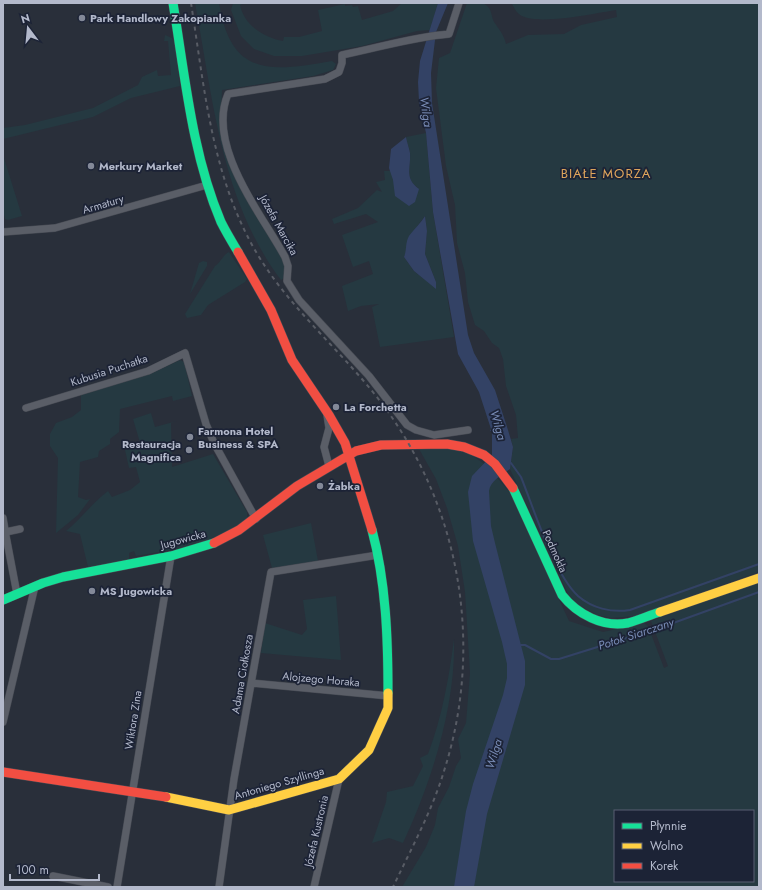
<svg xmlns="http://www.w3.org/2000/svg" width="762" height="890" font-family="Jost,sans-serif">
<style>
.green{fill:#253941;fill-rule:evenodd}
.water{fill:#334265}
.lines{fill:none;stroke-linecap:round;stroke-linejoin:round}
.stream{stroke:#334265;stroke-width:2}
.street-casing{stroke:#464a53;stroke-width:8}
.fast-casing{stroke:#464a53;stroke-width:10}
.slow-casing{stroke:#464a53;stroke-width:10}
.jam-casing{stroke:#464a53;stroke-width:10}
.street{stroke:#5a5e67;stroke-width:7}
.fast{stroke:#16e098;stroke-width:9}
.slow{stroke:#ffcf43;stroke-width:9}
.jam{stroke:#f24e42;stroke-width:9}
.rail{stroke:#585c65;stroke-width:2;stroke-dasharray:4 4;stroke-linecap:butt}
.poi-dot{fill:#838998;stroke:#1c2336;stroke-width:1.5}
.labels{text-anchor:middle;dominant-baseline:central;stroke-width:3.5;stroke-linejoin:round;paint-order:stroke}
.poi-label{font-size:11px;font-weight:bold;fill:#b3b9cb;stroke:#1c2336;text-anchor:start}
.street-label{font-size:11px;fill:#b3b9cb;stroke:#1c2336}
.water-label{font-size:12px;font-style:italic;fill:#788bb5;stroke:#1c2336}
.quarter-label{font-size:13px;letter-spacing:1px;fill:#dea45b;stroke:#1c2336}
</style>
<rect width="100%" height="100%" fill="#292f3a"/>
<path class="green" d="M195,3H219C231,77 270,72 332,61L336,64L333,70L313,76L222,90L221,113L229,158L282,253L285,267L284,278L281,280C221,201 213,98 195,3Z
M233,3H244L240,5C244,25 264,38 283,41L284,37H299L322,31L318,10L345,4V6L352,5L353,7L358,6L362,20L393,11L402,3H438L430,30L417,31L362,46L302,56H274L254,49L241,36L231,10Z
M467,3C473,3 481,1 486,5C492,9 491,16 494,22C499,29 504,35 506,44L528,35L564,34L581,25L617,17L616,10C596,13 534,27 519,14C516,12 514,7 512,4L514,3H759V572L635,616L611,618L597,615L577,604L568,594L510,469L513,447L511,439L518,438L516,415L506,386L503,359L499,348L492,343L484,331L475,325L468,302L465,273L457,243L455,205L446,166L436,88L439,58L450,53Z
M165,35L172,38L175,43L180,86L131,98L93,117L3,139V128L25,125L93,108L138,85L142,77L157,70L158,76L171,75L168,41H164Z
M426,133L433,212L454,337L380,347L372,307L379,304L361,306L348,311L342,286L373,274L369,261L353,267L342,235L378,222L366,214L334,224L332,219L358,208L377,190L382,192L376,182L385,180L384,171H391L393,180L419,188C404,181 411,166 410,153C409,148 407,142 406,137ZM425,216L427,231L425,254L436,282V288L414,271L404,257L416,228Z
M3,155L22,216L8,220L5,219L3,211Z
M229,252L247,279L245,282L208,305L201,315L187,318L185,314L215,266C221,262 223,255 229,252Z
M203,261L207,262V266L190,294L199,263Z
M180,360L184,362L192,396L173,401L172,396L120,409L119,432L110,439V444L99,451L98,457L80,462L78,497L86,500L90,499L78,515L56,533L58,458L50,446V434L56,423L72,417L81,410V394L152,373Z
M151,413L155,427L177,421L171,423L172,467L213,454L247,512V519L233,529L196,545L195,543L177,549L136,556L134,551L129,553V559L88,567L80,534L66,531C81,519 92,503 108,491L112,497L130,490L140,482L136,467L129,468L125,450L141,446L133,419Z
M422,448L451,449L470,454L483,463L500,481L510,493L569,621L603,632L644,623L648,626L664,668L668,666L651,621L759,582V887H402L426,847L435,825L438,808L449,787L456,766L461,758L458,739L466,723L470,673L465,592L458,546L447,508L436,479L419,449ZM615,811H753V881H615Z
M311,523L318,561L272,568L263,535Z
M336,596L341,660L261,653L265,623L302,635L307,629L303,600Z
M454,639C456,706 431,783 403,843L389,838L372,843L386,802L387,792L413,786L423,766L420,758L428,754C442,717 449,678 454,639Z"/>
<path class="water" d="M438,3H448L436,32L431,73L432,103L468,335L474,353L495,390L508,430L513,447L510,469C502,475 490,481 489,491L491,526L495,543L525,661V685L487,814L474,887H454L466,811L473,784L503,695L507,678V664L502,642L473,541L468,492L472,476L492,455V431H490L491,429L479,392L458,354L433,212L426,133L419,101L418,82L420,61Z
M406,137C407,142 409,148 410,153C411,169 404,178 419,189L415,202L409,206L395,196L393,180L389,168L391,149Z
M425,216L427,231L425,254L436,282V289L414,271L404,257C407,250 405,243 409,236C414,229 421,223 425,216Z"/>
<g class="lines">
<path class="stream" d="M511,463L521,477C534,509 554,574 578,596C592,608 611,613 630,610L759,564
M521,645H525L551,659H559L665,626L759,592"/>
<defs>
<path id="street" d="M459,3L449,34C412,37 378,48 342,55V63L339,72L325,79L228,94C206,146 261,213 285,257L288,266L287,281L299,300L369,376L407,425L416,430L434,435L468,430
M3,232L55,228L207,185
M26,408L148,371L185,353L206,424L214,443L256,519
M327,415L329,428L324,447L329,466
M3,518L6,536H3
M6,532L20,529
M6,536L17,594
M252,683L389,696
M3,722L35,586
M53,876L108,887
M117,887L171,556
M219,887L234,779L271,572L378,555
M314,887L339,779"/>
<path id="fast" d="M173,3C185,76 192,154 221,222C226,232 232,242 238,252
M513,488L562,595C577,614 603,628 628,623C639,620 650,615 660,612
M372,530C386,582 388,639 388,693
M3,600L43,583L63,577L171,556L214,543"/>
<path id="slow" d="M660,612L759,578
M166,797L229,810L339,779L369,750L388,708V693"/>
<path id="jam" d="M238,252L271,310L292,360L329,415L345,443L372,530
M214,543L239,530L297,486L356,451L381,445L447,444L464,447L484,455L495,464L513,488
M3,772L166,797"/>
</defs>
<use href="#street" class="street-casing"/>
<use href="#fast" class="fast-casing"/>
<use href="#slow" class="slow-casing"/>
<use href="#jam" class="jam-casing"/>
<use href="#street" class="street"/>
<use href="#fast" class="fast"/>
<use href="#slow" class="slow"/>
<use href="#jam" class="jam"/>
<path class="rail" d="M191,3C204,85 211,169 251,243C285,306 341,349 383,405C461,509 484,647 444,771C432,811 411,849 393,887"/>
</g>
<g class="poi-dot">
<circle cx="82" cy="18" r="4"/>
<circle cx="91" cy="166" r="4"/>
<circle cx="336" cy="407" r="4"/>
<circle cx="190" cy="437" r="4"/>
<circle cx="189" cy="450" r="4"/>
<circle cx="320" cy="486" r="4"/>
<circle cx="92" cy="591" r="4"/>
</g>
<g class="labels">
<g class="poi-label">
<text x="90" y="18">Park Handlowy Zakopianka</text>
<text x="99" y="166">Merkury Market</text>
<text x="344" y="407">La Forchetta</text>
<text x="198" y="431">Farmona Hotel<tspan x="198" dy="13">Business &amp; SPA</tspan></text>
<text x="181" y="444" text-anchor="end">Restauracja<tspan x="181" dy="13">Magnifica</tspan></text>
<text x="328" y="486">Żabka</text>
<text x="100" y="591">MS Jugowicka</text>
</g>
<g class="street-label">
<text transform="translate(103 204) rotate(-16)">Armatury</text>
<text transform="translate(279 225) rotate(61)">Józefa Marcika</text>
<text transform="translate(109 370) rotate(-18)">Kubusia Puchatka</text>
<text transform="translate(183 539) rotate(-15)">Jugowicka</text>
<text transform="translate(555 551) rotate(66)">Podmokła</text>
<text transform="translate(242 674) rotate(-80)">Adama Ciołkosza</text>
<text transform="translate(321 679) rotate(5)">Alojzego Horaka</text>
<text transform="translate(133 720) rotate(-81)">Wiktora Zina</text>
<text transform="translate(279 783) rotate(-16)">Antoniego Szyllinga</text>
<text transform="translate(316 831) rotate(-77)">Józefa Kustronia</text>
</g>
<g class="water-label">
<text transform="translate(426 112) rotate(82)">Wilga</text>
<text transform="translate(498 425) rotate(74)">Wilga</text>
<text transform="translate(636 634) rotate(-18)">Potok Siarczany</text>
<text transform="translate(494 754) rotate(-73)">Wilga</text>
</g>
<g class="quarter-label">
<text x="606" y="173">BIAŁE MORZA</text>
</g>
</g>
<rect width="762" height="890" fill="none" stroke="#b3b9cb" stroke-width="8"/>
<rect x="614" y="810" width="140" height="72" fill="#1c2336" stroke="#585f72"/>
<rect x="622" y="823" width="20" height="6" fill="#16e098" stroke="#585f72"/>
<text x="650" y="830" font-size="12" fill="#b3b9cb">Płynnie</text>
<rect x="622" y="843" width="20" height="6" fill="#ffcf43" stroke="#585f72"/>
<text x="650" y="850" font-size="12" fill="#b3b9cb">Wolno</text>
<rect x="622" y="863" width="20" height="6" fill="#f24e42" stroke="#585f72"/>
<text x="650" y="870" font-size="12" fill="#b3b9cb">Korek</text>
<g transform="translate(28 28) rotate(344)" stroke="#1c2336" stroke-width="3" paint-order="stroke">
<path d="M0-3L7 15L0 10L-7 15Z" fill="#b3b9cb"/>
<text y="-6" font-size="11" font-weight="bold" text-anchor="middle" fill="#b3b9cb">N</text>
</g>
<path d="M10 874v6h89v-6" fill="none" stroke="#b3b9cb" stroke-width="2"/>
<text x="16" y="874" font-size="12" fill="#b3b9cb" stroke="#1c2336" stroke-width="3" paint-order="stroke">100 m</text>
</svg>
